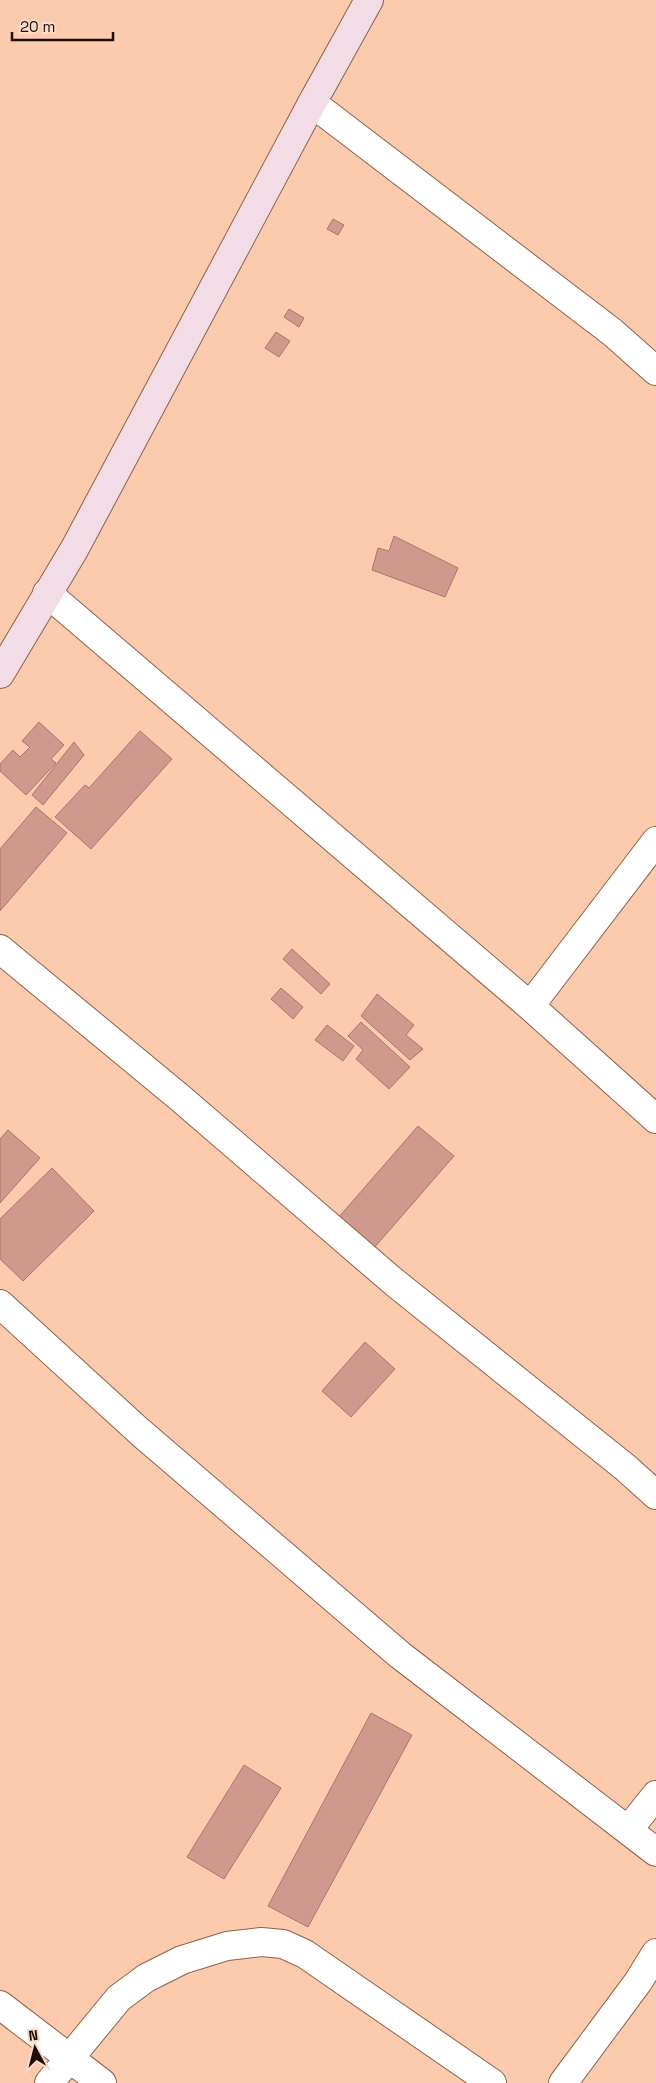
<svg xmlns="http://www.w3.org/2000/svg" width="656" height="2083" font-family="'Space Grotesk',sans-serif">
<style>
.building{fill:#d0998e;stroke:#ab766c}
.lines{fill:none;stroke-linecap:round;stroke-linejoin:round}
.street-casing{stroke:#8e6248;stroke-width:30}
.secondary-casing{stroke:#8e6248;stroke-width:30}
.street{stroke:#fff;stroke-width:28}
.secondary{stroke:#f2dce6;stroke-width:28}
</style>
<rect width="100%" height="100%" fill="#fccaad"/>
<path class="building" d="M333,219L344,225L338,235L327,229Z
M289,309L304,318L299,327L284,317Z
M276,332L290,341L279,357L265,348Z
M394,536L458,568L445,597L372,570L378,548L389,551Z
M39,722L64,745L51,759L56,763L26,795L0,771V764L13,750L20,757L30,747L22,741Z
M140,731L172,759L91,849L55,817L85,785L89,788Z
M74,742L84,755L43,805L32,795Z
M36,807L67,833L0,911V849Z
M292,949L330,984L321,994L283,959Z
M281,988L303,1007L293,1019L271,999Z
M377,994L414,1025L406,1035L423,1049L410,1060L361,1016Z
M361,1022L410,1067L389,1089L356,1059L363,1050L348,1036Z
M327,1025L354,1046L343,1061L315,1040Z
M418,1126L454,1156L374,1248L338,1218Z
M8,1130L40,1158L0,1203V1139Z
M52,1168L94,1211L23,1281L0,1259V1219Z
M365,1342L395,1369L351,1417L322,1391Z
M371,1713L412,1735L308,1927L268,1906Z
M244,1765L281,1788L224,1879L187,1857Z"/>
<g class="lines">
<defs>
<path id="street" d="M312,103L612,332L656,371
M47,593L530,1006L656,1119
M0,949L179,1097L394,1282L626,1468L656,1495
M530,1006L656,841
M0,1304L140,1432L400,1655L656,1852
M628,1830L656,1795
M0,2005L102,2083
M49,2083L119,1998L146,1978L182,1960L227,1946L261,1942L283,1944L305,1954L492,2083
M563,2083L638,1982L656,1953"/>
<path id="secondary" d="M0,674L75,548L312,103L369,0"/>
</defs>
<use href="#street" class="street-casing"/>
<use href="#secondary" class="secondary-casing"/>
<use href="#street" class="street"/>
<use href="#secondary" class="secondary"/>
</g>
<g transform="translate(35 2048) rotate(353)" stroke="#fbdccb" stroke-width="4" paint-order="stroke">
<path d="M0-4L9 19L0 12L-9 19Z" fill="#1f0e05"/>
<text y="-8" font-size="14" font-weight="bold" text-anchor="middle" fill="#1f0e05">N</text>
</g>
<path d="M12 32v8h101v-8" fill="none" stroke="#1f0e05" stroke-width="2.5"/>
<text x="20" y="32" font-size="15" fill="#1f0e05" stroke="#fbdccb" stroke-width="4" paint-order="stroke">20 m</text>
</svg>
